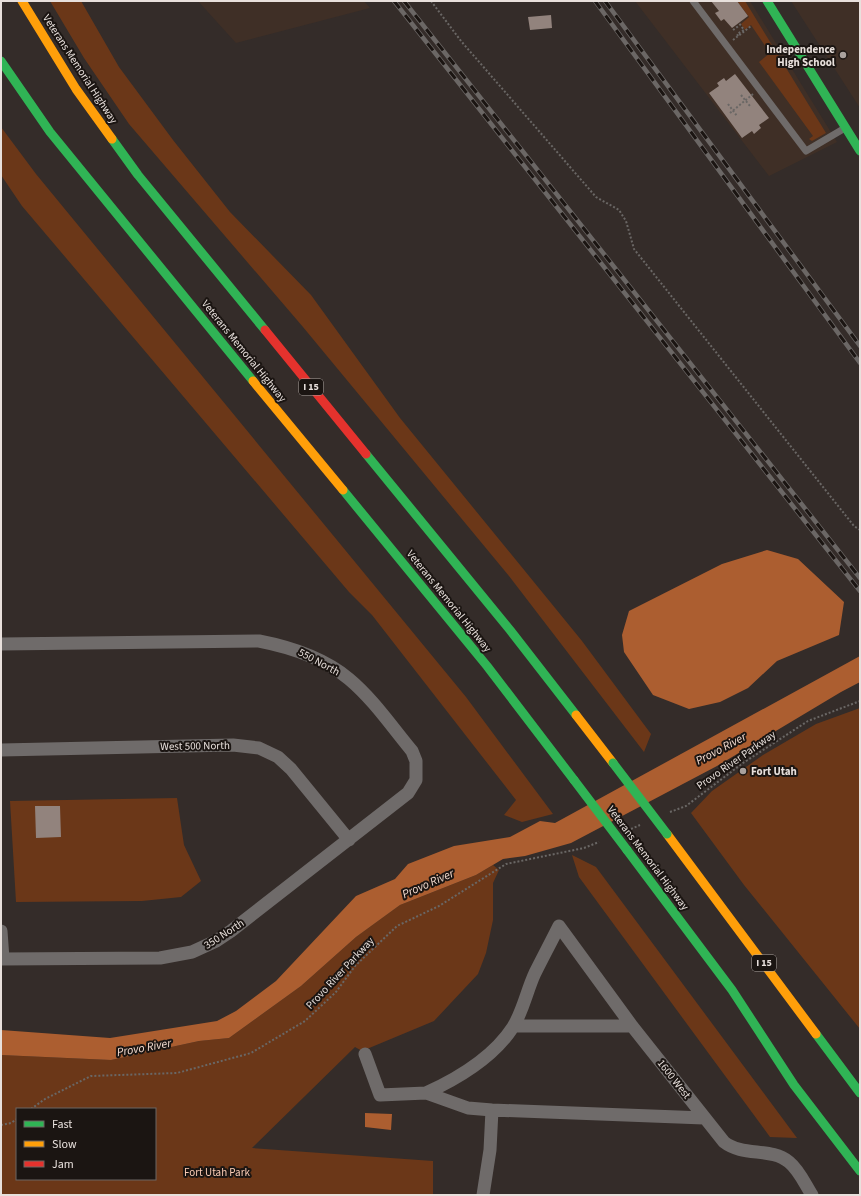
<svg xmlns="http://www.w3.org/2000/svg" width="861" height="1196" font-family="'Source Sans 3',sans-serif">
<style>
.built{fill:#3f2f26}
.green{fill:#6b3718;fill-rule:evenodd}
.water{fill:#ac5e30}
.building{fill:#92837d}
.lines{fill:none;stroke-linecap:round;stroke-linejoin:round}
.path{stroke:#6a6765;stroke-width:2;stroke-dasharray:2 2;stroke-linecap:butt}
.lane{stroke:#6f6b6a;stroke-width:7}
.street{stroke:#6f6b6a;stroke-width:13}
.fast{stroke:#30b455;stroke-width:9}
.slow{stroke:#ff9f0a;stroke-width:9}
.jam{stroke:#e5322d;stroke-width:9}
.rail-casing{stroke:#6b6765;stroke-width:4.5}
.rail{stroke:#1b1512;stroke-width:3;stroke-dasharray:9;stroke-linecap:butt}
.fast-bridge{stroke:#30b455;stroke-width:9}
.poi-dot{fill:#a9a19d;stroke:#1b1512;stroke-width:1.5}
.labels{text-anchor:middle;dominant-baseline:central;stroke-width:4;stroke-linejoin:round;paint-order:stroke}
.shield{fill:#1b1512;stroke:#aaa39f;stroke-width:1}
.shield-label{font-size:10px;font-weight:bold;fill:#e8e0dc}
.poi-label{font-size:11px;font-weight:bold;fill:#e8e0dc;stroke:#1b1512;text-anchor:end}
.street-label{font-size:11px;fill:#e8e0dc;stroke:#1b1512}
.park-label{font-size:11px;fill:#fccdb5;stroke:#1b1512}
.water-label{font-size:12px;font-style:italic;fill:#f5ddd1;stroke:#1b1512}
</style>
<rect width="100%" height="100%" fill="#342c29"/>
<path class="built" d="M198,1H364L370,8L236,43Z
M635,1H750L837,142L769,176Z
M791,1H860V108Z"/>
<path class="green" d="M50,1H81L119,67L173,140L230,212L311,295L400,418L582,641L651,734L644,752L509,576L303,327L129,124L84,58Z
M737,1H745L826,133L812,141L809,139L813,136L759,62L770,53L751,25L745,30L741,24L749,17Z
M1,127L36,174L466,697L553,814L522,822L504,815L516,800L372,615L349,592L22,206L1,175Z
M860,708V1029L744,885L691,813L712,791L763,755L816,724Z
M177,798L184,845L201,881L181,897L142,901L16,902L10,801Z
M572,855L596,867L797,1138L770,1137L579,877Z
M493,865L499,870L493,883V920L486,953L478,974L434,1021L362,1051L355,1047L252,1148L433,1161V1195H1V1055L111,1060L199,1041L229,1038L301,986L356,937L400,905L476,875ZM17,1109H155V1179H17Z"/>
<path class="water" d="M767,550L798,559L844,602L839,635L777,661L748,688L720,702L689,709L653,695L624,652L622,635L629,611L722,564Z
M860,656V682L841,692L717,766L571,843L525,856L503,859L476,875L400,905L356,937L301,986L229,1038L199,1041L111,1060L1,1055V1030L110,1038L217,1021L236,1011L276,981L356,896L395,879L408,864L454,846L510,837L540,821L555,823Z
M365,1113L392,1114L391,1130L365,1127Z"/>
<path class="building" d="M711,1H737L748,16L732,28L724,19L721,21L715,13L719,11Z
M551,15L552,28L530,30L528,17Z
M735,74L769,118L759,125L761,128L754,134L752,131L742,138L709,93L719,86L717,83L724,78L726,81Z
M35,806H60L61,837L36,838Z"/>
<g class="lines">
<path class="path" d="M431,1L461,41L596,197L619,210L626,221L634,249L854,526L860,530
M733,30L740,25
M738,36L737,34L744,30L739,23
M733,40L751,26
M741,95L750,106
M728,104L737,116
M730,113L753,94
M670,812L686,806L743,763L808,721L860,701
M631,829L640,825
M31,1109L45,1099L91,1076L177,1073L251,1053L305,1021L336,992L355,966L397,926L439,906L506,864L584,848L599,842
M1,1125L11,1123L17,1119"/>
<path class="lane" d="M693,1L806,151L845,128"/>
<path class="street" d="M1,644L259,641C290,647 324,658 349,679C373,699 392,727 412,751L416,761V780L408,793L231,931L216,941L192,952L160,958L1,959
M1,750L233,745L259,748L278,757L291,769L349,840
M1,931L3,959
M514,1026H632
M365,1054L380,1095L426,1093L468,1108L492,1110L704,1118
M426,1093C459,1078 493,1058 513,1027C523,1011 527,990 535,973C543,957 551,942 559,926L632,1026L724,1142C743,1157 771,1147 789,1162C799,1170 805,1184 812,1195
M483,1195L490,1150L492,1110"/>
<path class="fast" d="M767,1L860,151
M1,61L50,132L253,381
M112,139L138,175L265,330
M366,454L510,630L576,715
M343,490L487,666L574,780
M627,850L732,990L794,1085L860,1171
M816,1034L860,1093"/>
<path class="slow" d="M22,1L76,89L112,139
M253,381L343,490
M576,715L613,763
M667,834L816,1034"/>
<path class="jam" d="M265,330L366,454"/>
<defs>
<path id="rail" d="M394,1L860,591
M404,1L860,578
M595,1L860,363
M605,1L860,346"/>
</defs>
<use href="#rail" class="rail-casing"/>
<use href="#rail" class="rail"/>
<path class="fast-bridge" d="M613,763L667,834
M574,780L627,850"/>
</g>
<g class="poi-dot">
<circle cx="843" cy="55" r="4"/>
<circle cx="743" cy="771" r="4"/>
</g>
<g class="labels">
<g class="shield">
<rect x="299" y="379" width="24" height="16" rx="3"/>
<rect x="752" y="955" width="24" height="16" rx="3"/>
</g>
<g class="shield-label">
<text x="311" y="387">I 15</text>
<text x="764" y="963">I 15</text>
</g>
<g class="poi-label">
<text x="835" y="49">Independence<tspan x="835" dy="13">High School</tspan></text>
<text x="751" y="771" text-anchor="start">Fort Utah</text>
</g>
<g class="street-label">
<text transform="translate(80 69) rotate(57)">Veterans Memorial Highway</text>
<text transform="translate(244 351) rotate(51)">Veterans Memorial Highway</text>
<text transform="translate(449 601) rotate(51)">Veterans Memorial Highway</text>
<text transform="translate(319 662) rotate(28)">550 North</text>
<text transform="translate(195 746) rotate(-1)">West 500 North</text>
<text transform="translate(736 760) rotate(-35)">Provo River Parkway</text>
<text transform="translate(648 858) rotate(53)">Veterans Memorial Highway</text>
<text transform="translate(224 934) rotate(-33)">350 North</text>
<text transform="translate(340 973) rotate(-47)">Provo River Parkway</text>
<text transform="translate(674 1079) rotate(52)">1600 West</text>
</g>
<g class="park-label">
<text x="217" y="1172">Fort Utah Park</text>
</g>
<g class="water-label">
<text transform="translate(721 749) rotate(-28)">Provo River</text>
<text transform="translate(428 884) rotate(-24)">Provo River</text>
<text transform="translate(144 1048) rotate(-10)">Provo River</text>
</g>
</g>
<rect width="861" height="1196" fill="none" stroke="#e8e0dc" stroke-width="4"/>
<rect x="16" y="1108" width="140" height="72" fill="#1b1512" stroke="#6d6663"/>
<rect x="24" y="1121" width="20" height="6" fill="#30b455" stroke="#6d6663"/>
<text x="52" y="1128" font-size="12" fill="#e8e0dc">Fast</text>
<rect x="24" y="1141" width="20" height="6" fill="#ff9f0a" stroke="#6d6663"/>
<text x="52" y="1148" font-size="12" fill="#e8e0dc">Slow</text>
<rect x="24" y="1161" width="20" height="6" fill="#e5322d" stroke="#6d6663"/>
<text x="52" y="1168" font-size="12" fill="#e8e0dc">Jam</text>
</svg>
